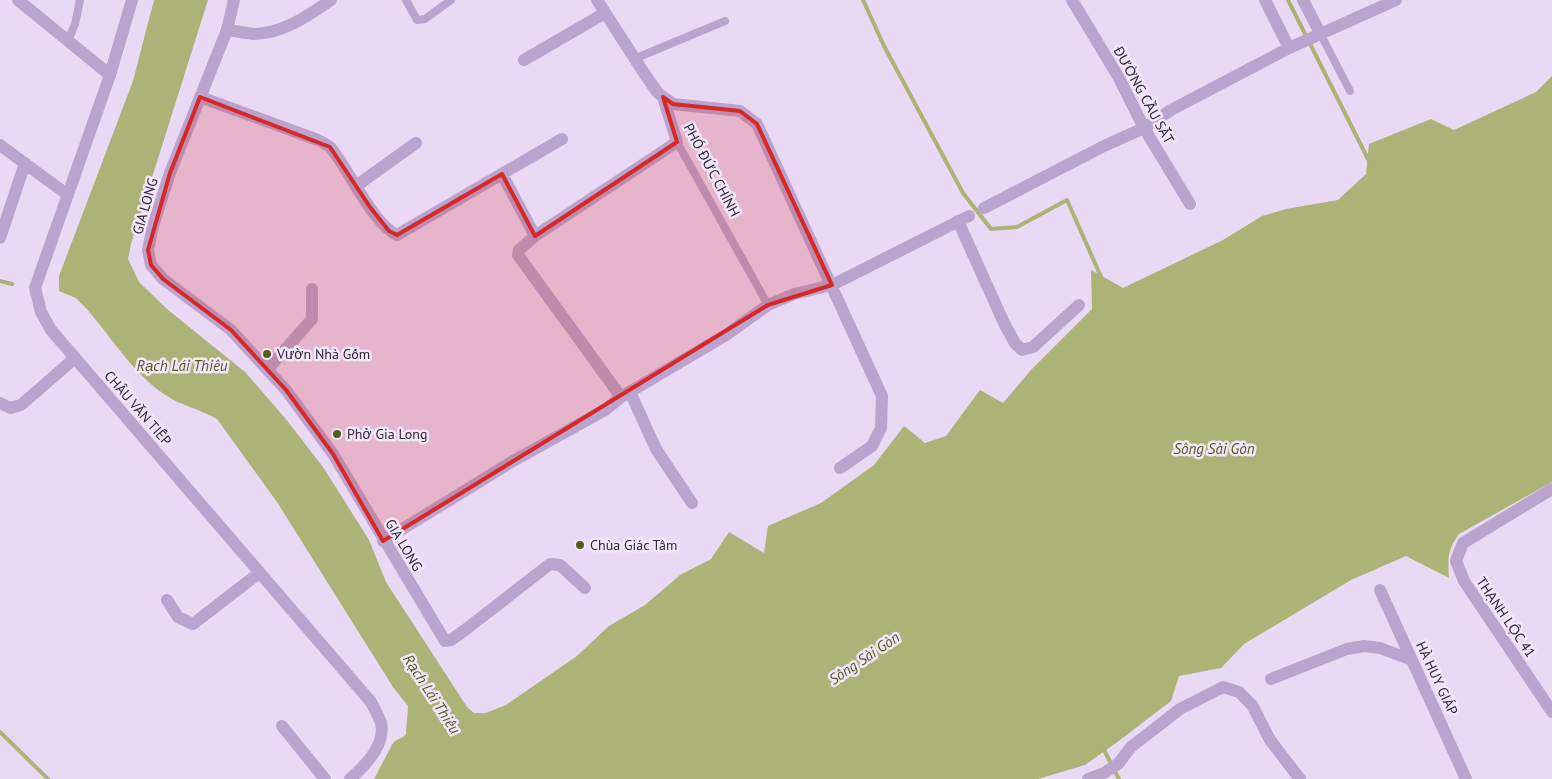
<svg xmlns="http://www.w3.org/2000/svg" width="1552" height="779" font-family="'PT Sans',sans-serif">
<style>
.water{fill:#abb376}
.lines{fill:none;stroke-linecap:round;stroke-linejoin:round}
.stream{stroke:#abb376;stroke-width:4}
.service{stroke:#baa4cd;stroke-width:8}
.minor{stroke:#baa4cd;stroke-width:12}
.tertiary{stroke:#baa4cd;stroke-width:12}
.marked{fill:#d62828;fill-opacity:0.2;stroke:#d62828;stroke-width:4;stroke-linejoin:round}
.poi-dot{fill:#525d18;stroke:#f3e6fb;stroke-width:2}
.labels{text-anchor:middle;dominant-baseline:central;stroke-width:5;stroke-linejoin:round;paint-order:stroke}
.street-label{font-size:14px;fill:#2d2637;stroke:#f3e6fb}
.poi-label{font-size:14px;fill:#2d2637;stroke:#f3e6fb;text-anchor:start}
.water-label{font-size:15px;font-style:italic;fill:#525d18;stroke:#f3e6fb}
</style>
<rect width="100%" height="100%" fill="#ead9f4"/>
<path class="water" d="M154,0H208L131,244L128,259L139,282L167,309L245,372L285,418L323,467L369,540L386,582L467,707L474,713H486L506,705L577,656L609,626L645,605L680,575L711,559L729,532L764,553L768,526L821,503L874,465L904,426L925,443L946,436L980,390L1003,403L1032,369L1092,309L1091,270L1123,288L1223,240L1262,216L1286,209L1338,200L1366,174L1369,144L1431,119L1454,130L1536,92L1552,76V482L1459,534C1447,550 1448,558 1449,578L1406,556L1351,580L1244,644L1221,668L1179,676L1171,701L1116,743L1085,765L1038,779H374L393,743C397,738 403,739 406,734L408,706L393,687L277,502L217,419C200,409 179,405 164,394C131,372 109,333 83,305L76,298L59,291V276L133,81Z"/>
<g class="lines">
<path class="stream" d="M863,0L884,46L963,193L991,229L1017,227L1067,200L1102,279
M1288,0L1369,161
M0,281L12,284
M0,732L48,779
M1103,748L1119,779"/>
<path class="service" d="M406,0L417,20L425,19L451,0
M1320,33L1350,91
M68,41L75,24L80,0
M634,59L725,21
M677,142L768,305"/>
<path class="minor" d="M18,0L110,75
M597,0L642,70L657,92L663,97L677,142L535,236L519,250L518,255L621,397
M1072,0L1119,78L1144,128L1190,204
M1265,0L1289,48
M1303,0L1320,33
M227,30C236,31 245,33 254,34C283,34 309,15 331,0
M524,60L605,13
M200,97L318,140C322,142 328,145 331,148C349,170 373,224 397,235L562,139
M663,97L673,104L740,111L757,124L882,396L881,428L872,446L840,468
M0,145L68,195
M502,174L535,236
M356,186L416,143
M958,221L1004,323L1015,343L1022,350L1033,347L1079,305
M0,238L25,163
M268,369L312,319V289
M630,392L656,449L692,503
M0,403L10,408L21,405L75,358
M1552,489L1463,543L1456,561L1464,581L1552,712
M1380,590L1466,779
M167,600L178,617L193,624L259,573
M445,641L451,640L465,630L550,564L560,565L585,588
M1271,679L1347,649L1364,646L1380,648L1412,660
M282,726L325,779
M1088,779L1104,773L1118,764L1131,747L1180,709L1223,687L1239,692L1252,705L1270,740L1300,779"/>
<path class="tertiary" d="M132,0L110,75L35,288L41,312L51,330L371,702C374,708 379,716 381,723C386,744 365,766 350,779
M234,0L227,30L170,173L153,226L148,250L151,265L163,279L231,330L286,390L333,454L445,641
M984,208L1104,146L1144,128L1171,110L1289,48L1396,0
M383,541L513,461L605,410L621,397L726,335L768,305L794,294L832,285L969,216"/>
</g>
<path class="marked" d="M200,97L330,147L370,207L389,231L397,235L502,174L535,236L677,142L663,97L673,104L740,111L757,124L832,285L768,305L383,541L333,454L286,390L231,330L163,279L151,265L148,250L170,173Z"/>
<g class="poi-dot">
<circle cx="267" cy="354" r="5"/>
<circle cx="337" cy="434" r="5"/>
<circle cx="580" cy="545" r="5"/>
</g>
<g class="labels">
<g class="street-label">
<text transform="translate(1144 95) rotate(61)">ĐƯỜNG CẦU SẮT</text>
<text transform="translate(712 170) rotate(62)">PHÓ ĐỨC CHÍNH</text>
<text transform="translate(145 206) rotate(-74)">GIA LONG</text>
<text transform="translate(138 408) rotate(49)">CHÂU VĂN TIẾP</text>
<text transform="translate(404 545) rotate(59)">GIA LONG</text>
<text transform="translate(1506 617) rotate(56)">THẠNH LỘC 41</text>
<text transform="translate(1437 678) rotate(65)">HÀ HUY GIÁP</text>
</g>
<g class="poi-label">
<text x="277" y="354">Vườn Nhà Gốm</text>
<text x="347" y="434">Phở Gia Long</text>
<text x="590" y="545">Chùa Giác Tâm</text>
</g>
<g class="water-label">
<text x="182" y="365">Rạch Lái Thiêu</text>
<text x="1214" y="448">Sông Sài Gòn</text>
<text transform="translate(864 658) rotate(-34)">Sông Sài Gòn</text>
<text transform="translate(432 694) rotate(57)">Rạch Lái Thiêu</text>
</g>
</g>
</svg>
